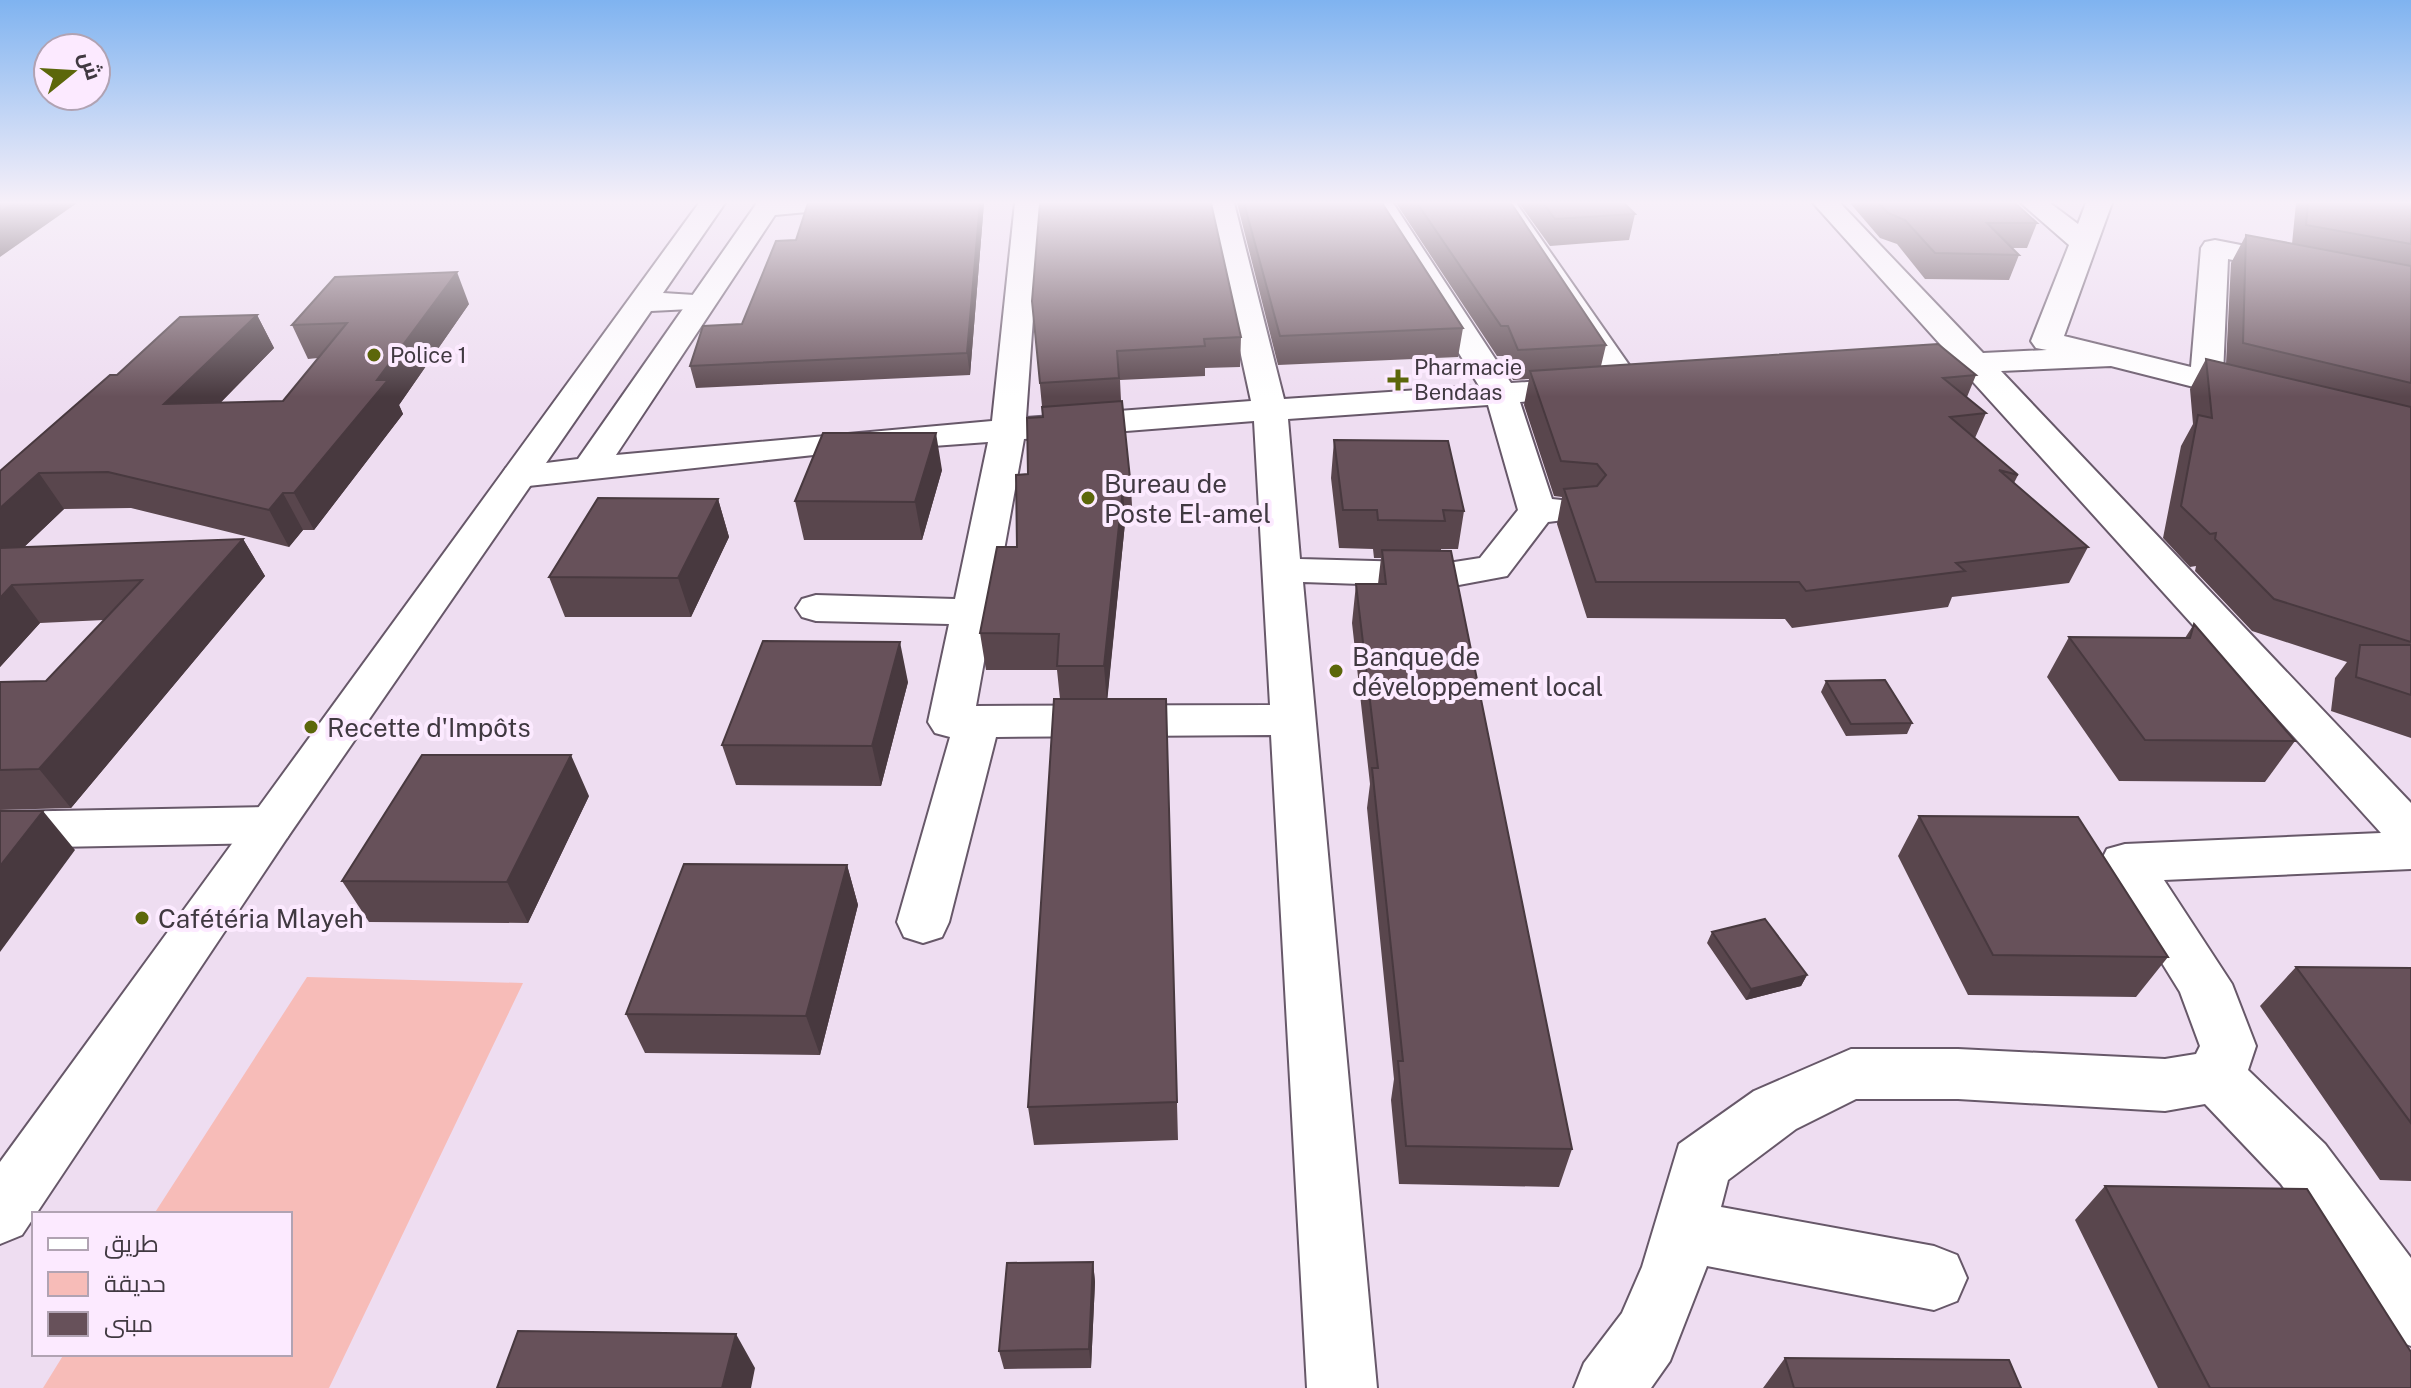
<svg xmlns="http://www.w3.org/2000/svg" width="2411" height="1388" font-family="'Public Sans',Cairo,sans-serif">
<style>
.green{fill:#f7bcb8}
.lines{fill:none;stroke-linecap:round;stroke-linejoin:round}
.minor-casing{stroke:#675869;stroke-width:4}
.major-casing{stroke:#675869;stroke-width:4}
.minor{fill:#fff;fill-rule:evenodd}
.major{fill:#fff;fill-rule:evenodd}
.wall{fill:#59464d}
.shaded-wall{fill:#48393f}
.building{fill:#67515a;stroke:#48393f;stroke-width:2}
.poi-dot{fill:#5c670b;stroke:#fceaff;stroke-width:3}
.labels{text-anchor:middle;dominant-baseline:central;stroke-width:8;stroke-linejoin:round;paint-order:stroke}
.far-poi-label{font-size:22px;fill:#403941;stroke:#fceaff;text-anchor:start}
.poi-label{font-size:26px;fill:#403941;stroke:#fceaff;text-anchor:start}
</style>
<rect width="100%" height="100%" fill="#eeddf1"/>
<path class="green" d="M307,977L523,983L329,1388H43L64,1354H290V1214H154Z"/>
<g class="lines">
<defs>
<path id="minor" d="M757,203H831L818,211L775,215L616,455L992,421L1015,203H1041L1026,418L1251,401L1208,203H1234L1284,399L1479,386L1367,203H1393L1511,383L1586,378L1598,381L1602,388L1598,395L1520,402L1552,499L1580,502L1586,510L1580,518L1548,522L1507,576L1448,587L1303,582L1377,1388H1307L1271,735L996,737L949,922L942,937L923,943L904,937L897,922L950,737L935,733L928,722L949,624L816,621L802,617L796,608L802,599L816,595L955,599L988,442L823,454L519,487L506,484L501,476L506,468L578,459ZM1488,405L1518,510L1480,558L1448,563L1300,559L1288,419ZM1254,421L1270,705L976,706L1024,439Z
M1490,203H1516L1643,385L1639,392L1627,395L1615,392Z
M1813,203H1840L1983,353L2047,350L2036,348L2031,341L2069,245L2021,203H2050L2078,224L2086,203H2112L2064,336L2191,367L2201,248L2205,242L2215,240L2411,278V296L2228,259L2223,375L2265,385L2269,392L2265,399L2253,402L2111,366L2001,371L2411,803V869L2164,880L2232,984L2256,1046L2248,1070L2325,1144L2411,1258V1346L2387,1337L2281,1184L2205,1104L2165,1111L1958,1099H1856L1796,1129L1728,1180L1721,1207L1934,1246L1957,1255L1967,1278L1957,1301L1934,1310L1707,1266L1670,1361L1651,1388H1574L1584,1363L1622,1313L1642,1267L1679,1144L1754,1091L1851,1049H1958L2165,1059L2196,1054L2200,1046L2180,992L2100,863L2107,849L2125,844L2381,833L1965,373L1902,376L1891,373L1886,366L1891,359L1949,354Z
M270,807L287,812L294,825L287,838L270,843L0,848V812Z"/>
<path id="major" d="M699,203H725L663,293L710,296L715,302L710,308L651,311L287,838L22,1235L0,1244V1162Z"/>
</defs>
<use href="#minor" class="minor-casing"/>
<use href="#major" class="major-casing"/>
<use href="#minor" class="minor"/>
<use href="#major" class="major"/>
</g>
<path class="wall" d="M808,203H984L970,375L696,388L690,366L742,324L796,240Z
M1237,203H1382L1463,328L1458,357L1278,365Z
M1396,203H1511L1606,345L1601,366L1976,375L1967,397L1986,413L1975,438L2018,475L2014,483L2088,547L2069,583L1952,597L1948,607L1792,628L1785,619L1587,618L1557,524L1562,497L1554,496L1524,405L1529,379L1513,380L1503,356H1497Z
M1519,203H1624L1635,214L1629,240L1550,246Z
M1850,203H2015L2037,223L2027,248H2012L2019,255L2009,280L1925,279L1897,244L1880,238Z
M2296,203H2411V738L2331,711L2335,678L2347,662L2252,631L2195,571L2196,566L2190,567L2163,538L2181,446L2193,424L2190,389L2206,359L2226,364L2231,263L2246,235L2292,244Z
M1032,301L1241,337L1240,367L1205,368V376L1120,380L1121,401L1131,488L1133,522L1125,523L1107,699H1166L1178,1140L1034,1145L1028,1107L1060,699L1057,670H986L980,633L1017,547L1028,474L1043,417Z
M469,304L399,405L403,414L314,530H303L289,547L131,508L64,509L24,547L243,539L265,576L71,808L0,810V682L46,681L104,620L40,623L0,667V471L117,375L257,315L274,348L220,403L283,401L318,358L308,359L292,325Z
M1334,440L1464,511L1458,549H1441V551L1572,1149L1559,1187L1399,1184L1391,1100L1394,1079L1367,808L1370,784L1352,623L1356,584H1378L1381,558H1374L1373,549L1339,548L1331,478Z
M942,470L922,540H804L795,501Z
M718,499L729,537L691,617H565L549,577Z
M2194,624L2295,741L2265,782L2119,781L2047,677L2069,637L2185,638Z
M1826,681L1912,723L1907,734L1846,736L1821,692Z
M908,682L881,786L736,785L722,745Z
M589,796L528,923L369,922L342,881Z
M1919,816L2168,957L2136,997L1968,995L1898,856Z
M847,865L858,905L820,1055L645,1053L626,1014Z
M1712,932L1807,975L1801,986L1746,1000L1707,943Z
M2296,967L2411,968V1181L2380,1180L2260,1006Z
M2105,1186L2411,1388H2158L2075,1220Z
M1093,1262L1095,1282L1091,1368L1004,1369L999,1351Z
M1785,1358L2021,1388H1763Z"/>
<path class="shaded-wall" d="M14,203H77L0,257V212Z
M980,203H984L970,375L967,353Z
M457,272L469,304L399,405L403,414L314,530L294,493Z
M257,315L274,348L185,439L164,404Z
M936,433L942,470L922,540L915,502Z
M39,473L64,509L0,570V508Z
M1123,488L1125,523L1107,703L1104,666Z
M283,493L303,530L289,547L269,510Z
M718,499L729,537L691,617L678,578Z
M243,539L265,576L71,808L39,769Z
M12,585L40,623L0,667V598Z
M900,642L908,682L881,786L872,746Z
M571,755L589,796L528,923L507,882Z
M43,811L75,850L0,952V866Z
M847,865L858,905L820,1055L806,1016Z
M1807,975L1801,986L1746,1000L1751,989Z
M1093,1262L1095,1282L1091,1368L1089,1349Z
M736,1334L755,1368L751,1388H722Z"/>
<path class="building" d="M0,203H14L0,212Z
M808,203H980L967,353L690,366L703,326L742,324L776,241L796,240Z
M1040,203H1211L1241,337L1204,339L1205,346L1117,351L1119,378L1040,383L1032,301Z
M1244,203H1382L1463,328L1280,336Z
M1417,203H1511L1606,345L1518,350L1508,326H1501Z
M1543,203H1624L1635,214L1555,219Z
M1879,203H2015L2037,223H1987L2019,255L1935,253L1905,220L1888,213Z
M2308,203H2411V244L2306,225Z
M2246,235L2411,266V383L2243,343Z
M457,272L377,380H388L294,493H283L269,510L108,472L39,473L0,508V471L110,375H117L180,317L257,315L164,404L283,401L347,323L292,325L335,277Z
M1938,344L1976,375L1943,378L1986,413L1950,417L2018,475L1999,470L2088,547L1956,563L1965,571L1806,591L1799,582H1596L1564,489L1597,486L1606,475L1597,464L1561,461L1530,371Z
M2206,359L2411,407V642L2274,599L2215,539L2216,533L2210,534L2181,506L2198,415L2212,418Z
M1122,401L1131,488H1123L1104,666H1057L1059,634L980,633L997,547H1017L1016,475L1028,474L1027,418L1043,417L1042,407Z
M823,433H936L915,502L795,501Z
M1334,440L1448,441L1464,511L1443,510L1445,521L1378,520L1377,510H1343Z
M598,498L718,499L678,578L549,577Z
M243,539L39,769L0,770V682L46,681L142,580L12,585L0,598V548Z
M1382,550L1451,551L1572,1149L1406,1146L1398,1061H1403L1372,768H1378L1356,584H1386Z
M2194,624L2295,741L2145,740L2069,637L2190,638Z
M763,641L900,642L872,746L722,745Z
M2360,645H2411V695L2356,677Z
M1885,680L1912,723L1851,724L1826,681Z
M1054,699H1166L1177,1102L1028,1107Z
M422,755H571L507,882L342,881Z
M0,811H43L0,866Z
M1919,816L2078,817L2168,957L1993,955Z
M684,864L847,865L806,1016L626,1014Z
M1765,919L1807,975L1751,989L1712,932Z
M2296,967L2411,968V1123Z
M2105,1186L2307,1189L2411,1352V1388H2210Z
M1093,1262L1089,1349L999,1351L1007,1263Z
M518,1331L736,1334L722,1388H497Z
M1785,1358L2009,1360L2021,1388H1794Z"/>
<linearGradient id="sky" x2="0" y2="1"><stop stop-color="#7fb3f0"/><stop offset="0.51" stop-color="#f7f0f9"/><stop offset="1" stop-color="#f7f0f9" stop-opacity="0"/></linearGradient>
<rect width="2411" height="397" fill="url(#sky)"/>
<g class="poi-dot">
<circle cx="374" cy="355" r="8"/>
<path d="M1394 368h8v8h8v8h-8v8h-8v-8h-8v-8h8z"/>
<circle cx="1088" cy="498" r="8"/>
<circle cx="1336" cy="671" r="8"/>
<circle cx="311" cy="727" r="8"/>
<circle cx="142" cy="918" r="8"/>
</g>
<g class="labels">
<g class="far-poi-label">
<text x="390" y="355">Police 1</text>
<text x="1414" y="367">Pharmacie<tspan x="1414" dy="25">Bendaas</tspan></text>
</g>
<g class="poi-label">
<text x="1104" y="483">Bureau de<tspan x="1104" dy="30">Poste El-amel</tspan></text>
<text x="1352" y="656">Banque de<tspan x="1352" dy="30">développement local</tspan></text>
<text x="327" y="727">Recette d'Impôts</text>
<text x="158" y="918">Cafétéria Mlayeh</text>
</g>
</g>
<rect x="32" y="1212" width="260" height="144" fill="#fceaff" stroke="#b1a3b3" stroke-width="2"/>
<rect x="48" y="1238" width="40" height="12" fill="#ffffff" stroke="#b1a3b3" stroke-width="2"/>
<text x="104" y="1252" font-size="24" fill="#403941">طريق</text>
<rect x="48" y="1272" width="40" height="24" fill="#f7bcb8" stroke="#b1a3b3" stroke-width="2"/>
<text x="104" y="1292" font-size="24" fill="#403941">حديقة</text>
<rect x="48" y="1312" width="40" height="24" fill="#67515a" stroke="#b1a3b3" stroke-width="2"/>
<text x="104" y="1332" font-size="24" fill="#403941">مبنى</text>
<g transform="translate(72 72) rotate(72)"><circle r="38" fill="#fceaff" stroke="#b1a3b3" stroke-width="2"/>
<path d="M0-6L14 30L0 20L-14 30Z" fill="#5c670b"/>
<text y="-12" font-size="22" font-weight="bold" text-anchor="middle" fill="#403941">ش</text>
</g>
</svg>
